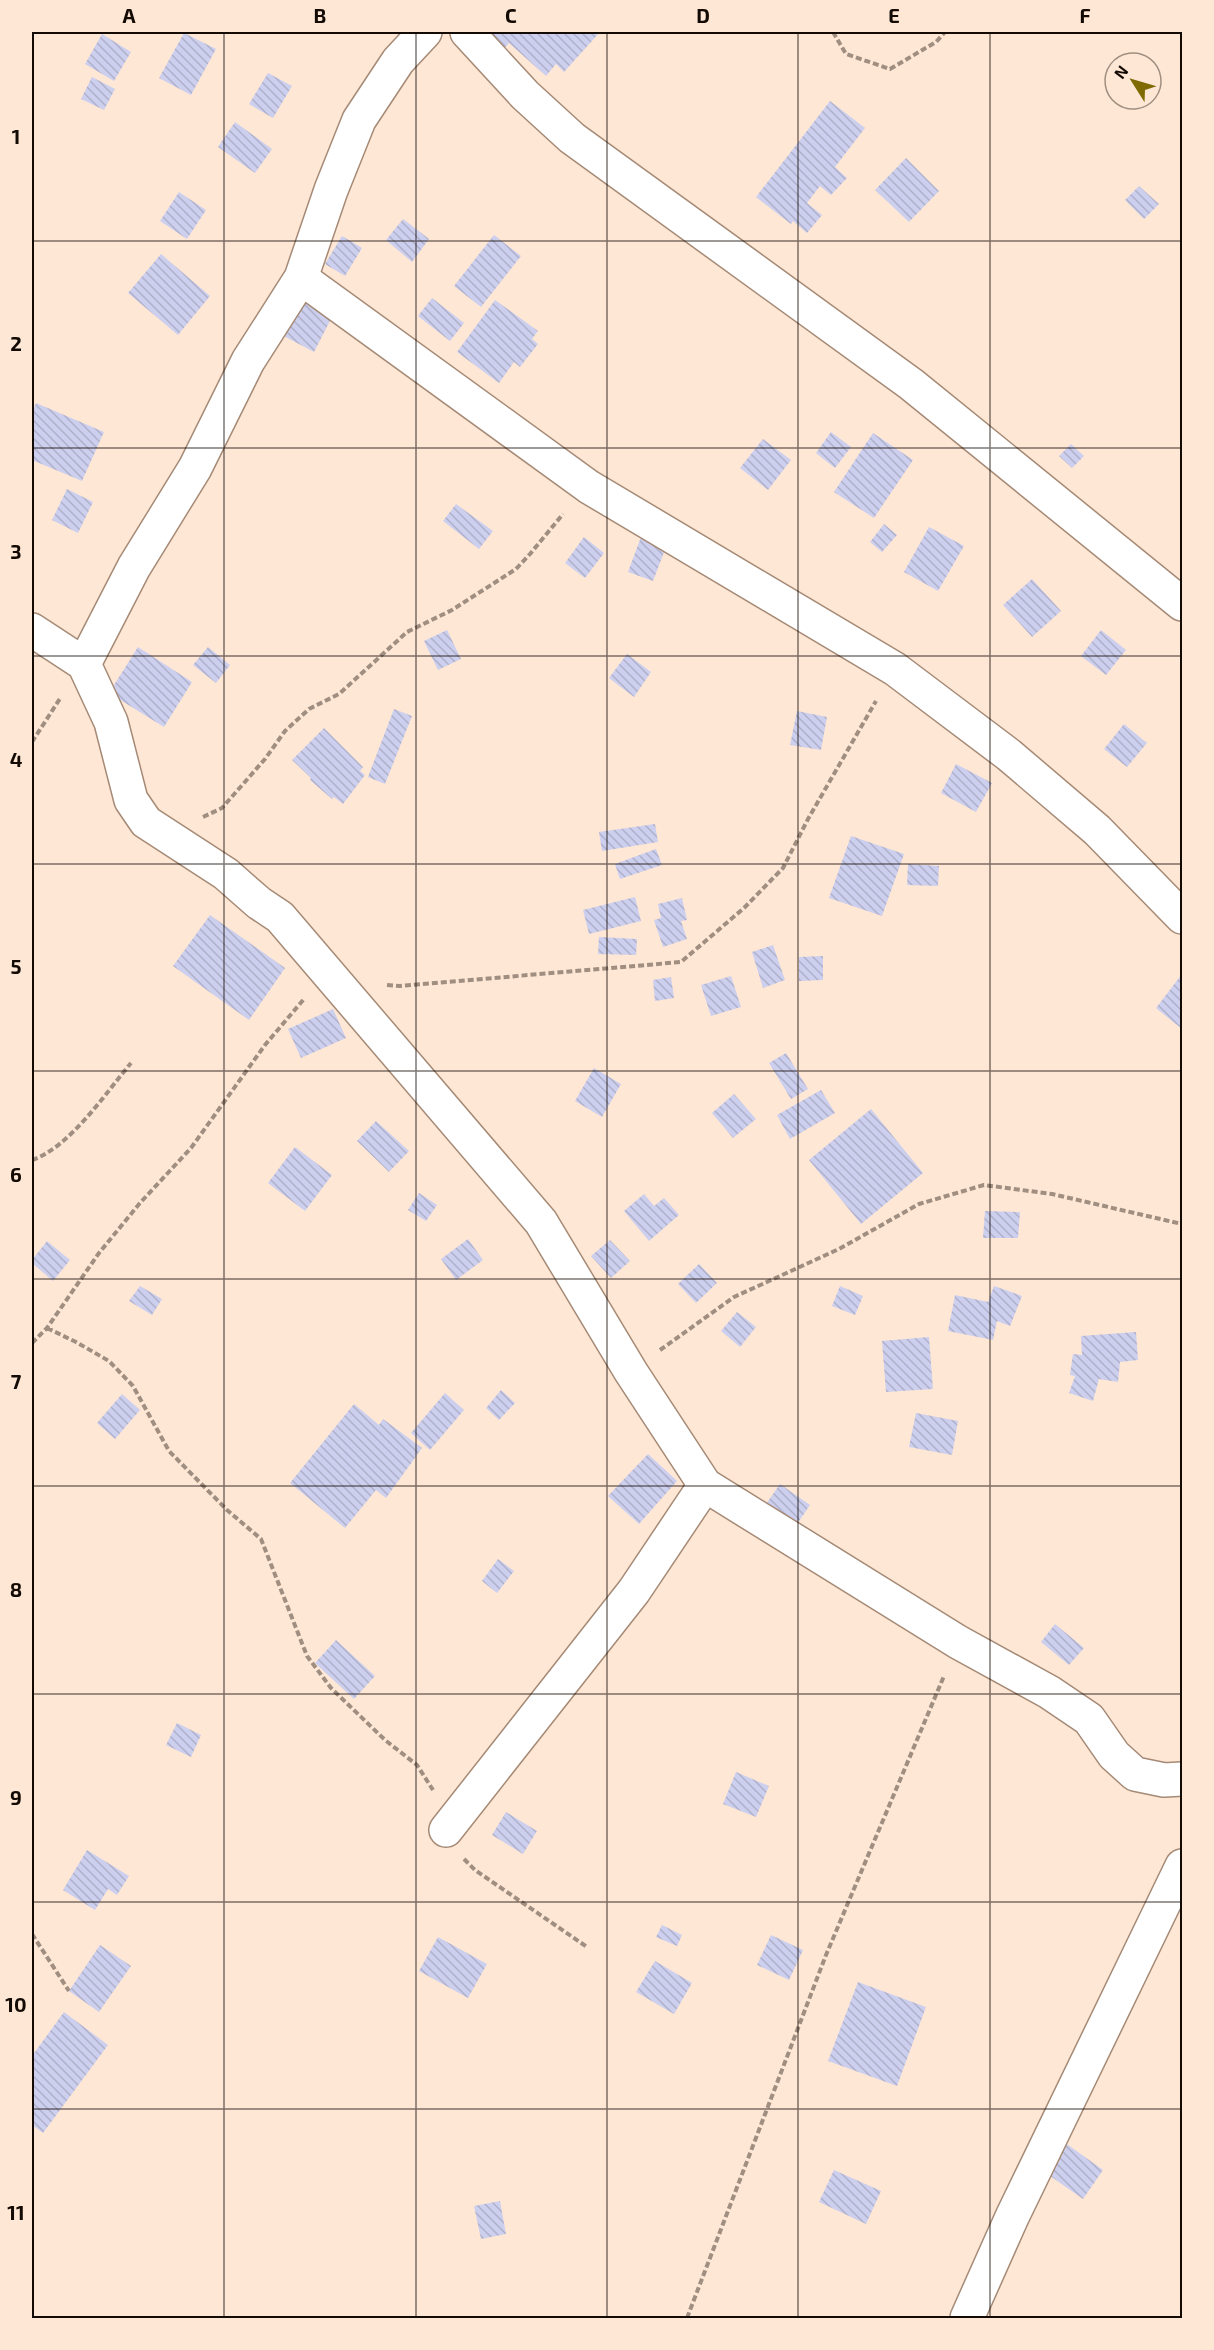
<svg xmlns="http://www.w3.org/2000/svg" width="1214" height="2350" font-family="'Exo 2',sans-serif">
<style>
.building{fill:url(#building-back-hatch)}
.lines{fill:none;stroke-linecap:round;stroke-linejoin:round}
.minor-casing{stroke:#a58a76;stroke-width:36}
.path{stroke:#a08e81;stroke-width:4;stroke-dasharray:6 3;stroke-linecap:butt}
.minor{stroke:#fff;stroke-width:33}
.grid{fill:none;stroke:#130a04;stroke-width:1.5;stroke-opacity:0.55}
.neatline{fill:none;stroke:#130a04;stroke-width:2}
.grid-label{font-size:20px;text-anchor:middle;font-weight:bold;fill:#130a04}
</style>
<defs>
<pattern id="building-back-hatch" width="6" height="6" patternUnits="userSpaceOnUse" patternTransform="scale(1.5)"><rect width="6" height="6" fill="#cdcfee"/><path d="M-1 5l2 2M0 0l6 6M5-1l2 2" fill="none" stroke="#afb0ca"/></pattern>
</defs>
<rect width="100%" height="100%" fill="#fee7d5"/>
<path class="building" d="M473,32H600L564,72L556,64L546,76L509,43L499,54Z
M184,33L216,49L191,95L159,78Z
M102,34L131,52L114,81L85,64Z
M268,73L292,86L273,118L249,104Z
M92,77L115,89L104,110L81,99Z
M830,101L865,128L835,167L847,178L831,195L820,186L807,203L822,215L807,233L793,221L791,224L756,197Z
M235,122L272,149L255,173L218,147Z
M906,158L939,191L909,222L875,190Z
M1139,186L1159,204L1144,219L1125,200Z
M179,192L206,210L187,239L160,221Z
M403,219L429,239L412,262L386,240Z
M494,235L521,256L481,307L454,286Z
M342,236L362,248L345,276L325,264Z
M161,254L210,296L178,335L128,293Z
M296,298L332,317L314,352L278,333Z
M432,298L464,323L450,341L418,316Z
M495,300L538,331L532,339L538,344L520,367L514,362L499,383L457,352Z
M36,403L104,432L82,481L32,460V413Z
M831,432L851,447L835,468L816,453Z
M873,433L913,460L874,518L834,492Z
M763,439L791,460L768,490L740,468Z
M1071,444L1084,456L1072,468L1059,456Z
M67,489L93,502L78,533L52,520Z
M456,504L493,531L479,549L443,521Z
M884,524L897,535L882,552L870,542Z
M929,527L964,546L938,591L904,572Z
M584,537L604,553L585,578L565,563Z
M641,537L666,547L653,581L628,572Z
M1032,579L1061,611L1032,637L1003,605Z
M447,630L461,659L438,670L424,641Z
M1101,630L1126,650L1106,675L1081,656Z
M138,647L192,682L164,727L109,693Z
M208,647L230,665L216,683L193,665Z
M627,654L651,672L634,697L609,678Z
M394,709L412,716L385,784L368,777Z
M797,711L827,717L821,750L790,745Z
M1124,724L1147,743L1127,767L1104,749Z
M324,728L363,767L360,771L365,775L343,804L334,797L332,799L310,780L311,778L292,760Z
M956,764L992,783L976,812L941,793Z
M655,824L658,842L602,851L599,832Z
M851,836L904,854L882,916L829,898Z
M656,849L662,865L620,879L615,864Z
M908,864L939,866L938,886L907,885Z
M635,897L641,921L589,934L583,910Z
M682,898L687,920L681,921L687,939L663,947L654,920L661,918L658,904Z
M210,915L285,968L249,1020L173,966Z
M599,937L637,939L636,955L598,954Z
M773,945L785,980L763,988L752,952Z
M823,956V980L799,981V957Z
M1182,974V1029L1156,1008Z
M731,976L741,1007L711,1016L701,985Z
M671,977L674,998L655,1001L653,980Z
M333,1009L346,1038L301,1058L288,1029Z
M786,1053L808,1089L791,1099L769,1063Z
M594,1068L621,1084L602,1117L575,1101Z
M821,1090L835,1113L790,1139L777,1115Z
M734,1094L756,1119L733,1138L712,1113Z
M871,1109L923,1173L861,1224L809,1160Z
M376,1121L409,1151L389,1172L357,1141Z
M295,1147L332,1175L305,1211L268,1183Z
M419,1193L437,1205L426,1221L408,1210Z
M644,1194L654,1206L664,1198L679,1215L649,1241L624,1211Z
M985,1211L1020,1212L1018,1238H983Z
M468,1239L483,1260L456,1280L441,1259Z
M610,1240L630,1261L611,1278L591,1256Z
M47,1241L70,1260L53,1281L32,1263V1260Z
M699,1264L717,1283L696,1303L678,1284Z
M140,1286L162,1299L152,1315L129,1301Z
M840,1286L863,1296L855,1315L832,1306Z
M994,1286L1022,1296L1010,1326L997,1321L993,1340L948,1331L955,1295L988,1302Z
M737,1312L756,1327L740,1347L721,1331Z
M1136,1332L1138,1360L1120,1362L1118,1382L1099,1379L1093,1401L1069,1393L1075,1376L1070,1375L1073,1354L1082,1355L1081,1336Z
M929,1337L933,1389L886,1392L882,1341Z
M501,1390L515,1403L499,1420L486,1408Z
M445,1393L464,1410L430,1450L411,1433Z
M122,1394L140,1410L115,1439L97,1423Z
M354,1404L379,1425L383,1419L422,1448L386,1498L376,1490L345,1528L290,1483Z
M916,1413L958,1421L952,1455L909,1447Z
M648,1454L677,1481L639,1524L608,1496Z
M780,1484L810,1505L795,1527L764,1507Z
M498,1559L514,1571L497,1593L482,1581Z
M1055,1624L1084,1648L1069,1665L1041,1642Z
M336,1640L375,1676L354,1699L315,1663Z
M177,1723L201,1735L191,1757L166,1745Z
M736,1772L769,1786L756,1817L723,1804Z
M506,1812L537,1831L523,1854L492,1835Z
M87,1850L129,1876L117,1895L108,1889L95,1910L63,1890Z
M662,1925L682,1935L677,1946L656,1937Z
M771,1935L803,1950L789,1980L757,1965Z
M438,1937L487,1964L468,1998L419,1971Z
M100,1945L131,1966L99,2012L69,1991Z
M655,1961L692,1983L674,2014L636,1992Z
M858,1982L926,2007L897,2086L828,2061Z
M64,2012L108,2045L43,2133L32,2125V2056Z
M1064,2142L1103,2170L1083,2199L1043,2171Z
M834,2170L881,2191L866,2224L819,2202Z
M500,2201L506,2234L481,2239L474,2206Z"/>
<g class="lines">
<defs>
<path id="minor" d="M467,32L525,95L572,138L911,384L1182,604
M301,278L589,487L895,669L1009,755L1097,830L1182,917
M32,630L84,664L111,722L131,800L146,822L226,874L259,903L280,917L541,1222L631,1372L705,1485L958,1642L1049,1692L1089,1719L1114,1755L1135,1774L1164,1780L1182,1779
M84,664L134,567L195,468L248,361L301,278L331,190L359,120L398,61L425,32
M446,1830L634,1591L705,1485
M967,2318L1012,2217L1182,1866"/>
</defs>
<use href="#minor" class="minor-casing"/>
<path class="path" d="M833,32L846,54L890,69L936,42L945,32
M32,742L61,697
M203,817L222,808L265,759L285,731L309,709L339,694L407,632L452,610L516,569L530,554L563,514
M387,985L400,986L681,962L744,908L783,868L808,819L876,701
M32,1160C70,1147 105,1094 131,1063
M47,1328L76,1342L109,1361L133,1386L169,1451L227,1510L261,1539L307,1656L331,1688L385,1740L417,1765L433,1790
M32,1343L47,1328L99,1253L140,1203L191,1148L265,1045L304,999
M660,1350L734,1297L839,1249L919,1204L984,1185L1052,1194L1182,1224
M464,1859L475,1870L587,1947
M32,1934L69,1991
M687,2318L826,1955L944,1676"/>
<use href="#minor" class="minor"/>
</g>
<path class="grid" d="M224,32V2318M416,32V2318M607,32V2318M798,32V2318M990,32V2318M32,241H1182M32,448H1182M32,656H1182M32,864H1182M32,1071H1182M32,1279H1182M32,1486H1182M32,1694H1182M32,1902H1182M32,2109H1182"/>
<rect width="1214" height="2350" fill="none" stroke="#fee7d5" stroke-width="66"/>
<g transform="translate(1133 81) rotate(307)"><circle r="28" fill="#fee7d5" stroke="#a08f81" stroke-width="1.5"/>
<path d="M0-4.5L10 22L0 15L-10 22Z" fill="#7f6901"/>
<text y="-9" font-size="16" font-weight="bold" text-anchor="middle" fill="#130a04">N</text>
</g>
<rect x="33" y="33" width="1148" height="2284" class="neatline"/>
<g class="grid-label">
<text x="129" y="23">A</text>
<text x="320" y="23">B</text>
<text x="511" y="23">C</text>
<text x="703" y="23">D</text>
<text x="894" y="23">E</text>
<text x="1085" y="23">F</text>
<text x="16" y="144">1</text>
<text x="16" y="351">2</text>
<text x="16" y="559">3</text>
<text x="16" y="767">4</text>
<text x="16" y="974">5</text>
<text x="16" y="1182">6</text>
<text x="16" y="1389">7</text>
<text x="16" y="1597">8</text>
<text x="16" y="1805">9</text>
<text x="16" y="2012">10</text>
<text x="16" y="2220">11</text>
</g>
</svg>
